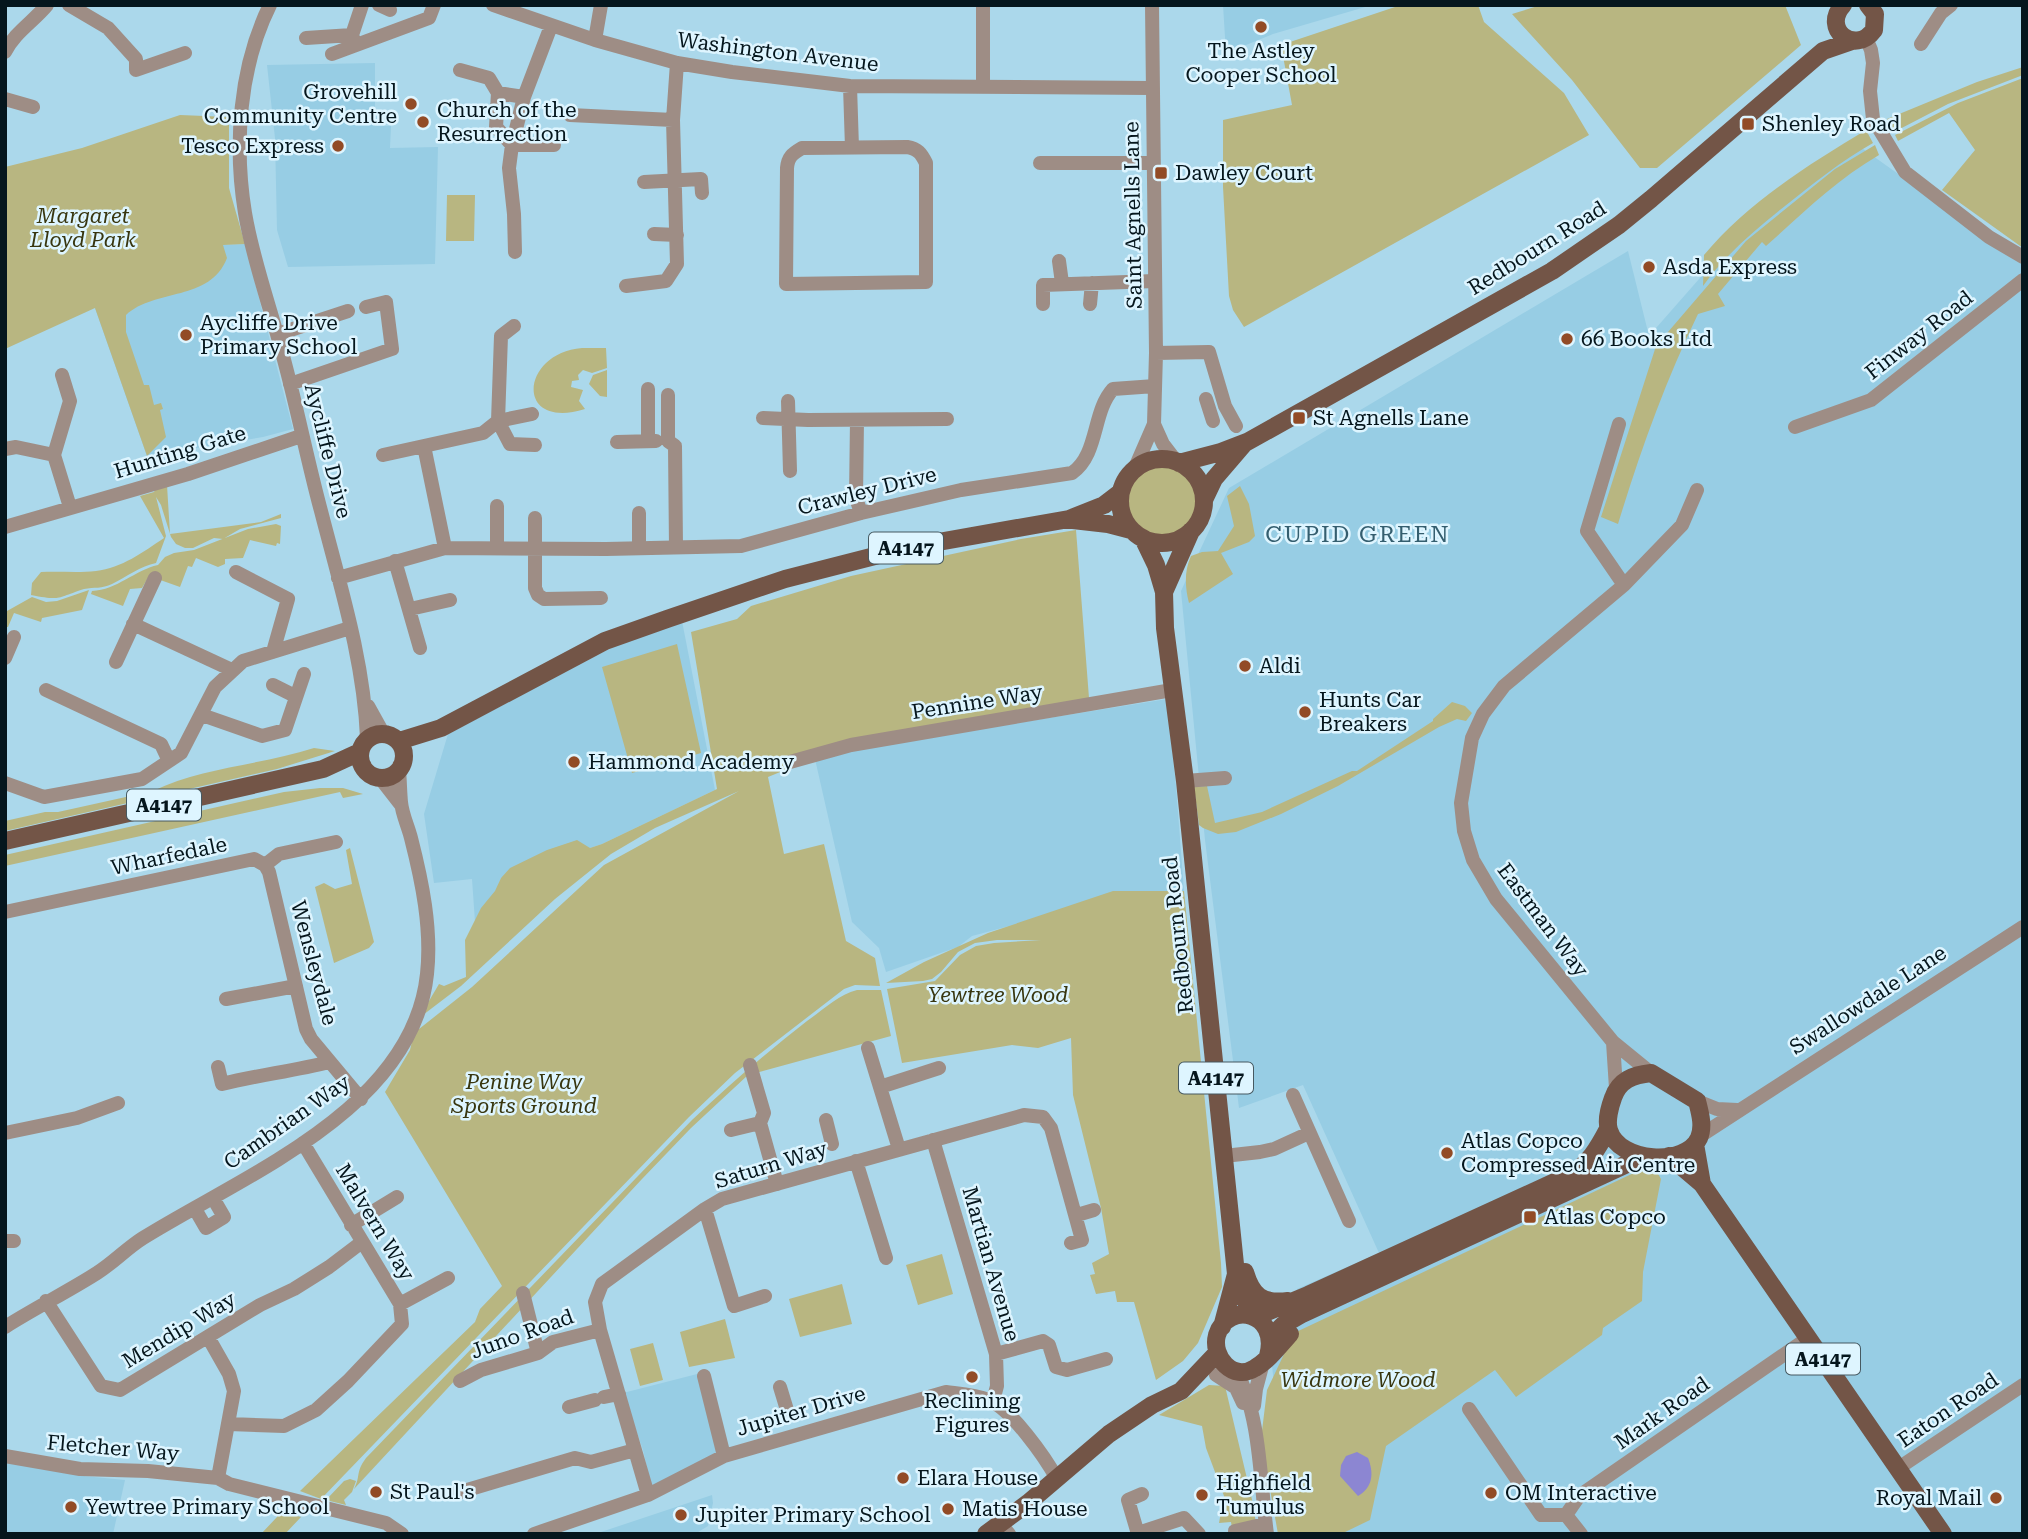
<svg xmlns="http://www.w3.org/2000/svg" width="2028" height="1539" font-family="'Roboto Serif',serif">
<style>
.built{fill:#97cde4}
.green{fill:#b8b681}
.water{fill:#8c86d2}
.lines{fill:none;stroke-linecap:round;stroke-linejoin:round}
.minor{stroke:#9e8d85;stroke-width:14}
.major{stroke:#735547;stroke-width:18}
.poi-dot{fill:#924b26;stroke:#def5ff;stroke-width:2.5}
.labels{text-anchor:middle;dominant-baseline:central;stroke-width:5;stroke-linejoin:round;paint-order:stroke}
.shield{fill:#def5ff;stroke:#465961;stroke-width:2}
.shield-label{font-size:19px;font-weight:bold;fill:#05161d}
.poi-label{font-size:21px;fill:#05161d;stroke:#def5ff;text-anchor:start}
.street-label{font-size:21px;fill:#05161d;stroke:#def5ff}
.park-label{font-size:21px;font-style:italic;fill:#38360f;stroke:#def5ff}
.neighbourhood-label{font-size:23px;letter-spacing:2px;fill:#345e6f;stroke:#def5ff}
</style>
<rect width="100%" height="100%" fill="#abd8eb"/>
<path class="built" d="M1223,5H1372L1273,34L1226,53Z
M375,63V126H391L390,148L438,147L435,264L288,267L277,230L275,138L267,65Z
M1852,141L2023,263V1534H1291L1272,1366L1297,1289L1379,1253L1303,1085L1239,1108L1205,840L1181,591L1229,488L1628,251L1649,336L1714,262Z
M245,244L293,429L263,437L147,456L95,308L222,245Z
M682,621L715,790L602,844L501,878L496,891L475,922L472,879L434,883L424,814L448,734L613,647Z
M1167,699L1176,786L1184,891L1161,898L1028,921L972,936L958,947L886,972L879,948L852,922L815,759L851,750Z
M701,1373L725,1455L651,1486L643,1450L623,1393Z
M5,1462L84,1476L125,1480L113,1534H5Z
M712,1495L713,1503L708,1526L695,1534H595Z"/>
<path class="green" d="M1401,5H1478L1484,22L1564,93L1589,135L1244,327L1233,310L1229,296L1223,187V120L1292,105L1281,45Z
M1541,5H1785L1801,45L1657,168H1640L1572,80L1512,14Z
M2023,67V75L1948,104L1894,132L1887,119L1977,82Z
M2023,78V248L1942,190L1975,150L1949,113L1898,141L1895,135L1958,103Z
M180,115L229,117V188L245,244L223,245L227,258C210,302 155,288 126,315V332L144,385H149L154,405L161,403L163,409L160,410L166,437L147,456L95,308L5,349V167L82,148Z
M1866,130L1873,143C1841,161 1814,183 1785,206C1755,230 1726,254 1703,286L1704,255C1747,203 1808,165 1866,130Z
M1875,145L1879,155C1836,180 1803,213 1766,246L1762,242L1718,294L1725,306L1698,314C1665,382 1640,452 1618,524L1601,517L1656,346L1746,241L1835,169Z
M447,195H475L474,241H446Z
M582,348H606L607,368L592,373L583,370L578,375L579,380L572,381L571,387L583,390L579,401L585,409C514,431 520,353 582,348Z
M607,370V397L600,396L589,384L593,375Z
M1125 500a36 36 0 1 1 72 0a36 36 0 1 1-72 0Z
M167,485L170,534L261,522L281,514V518L240,529L223,539L214,538L193,548H185L176,544L171,537L161,505L156,497L166,536L156,563C141,566 126,577 112,584C102,589 94,587 84,589C56,598 62,601 31,595L32,583L41,572C59,571 78,573 96,571C122,568 143,552 164,538L140,496L154,492L156,488Z
M1240,486L1249,504L1255,536L1249,542L1221,553L1233,574L1189,603C1185,588 1184,571 1191,556L1202,552L1218,551L1234,526L1227,496Z
M276,524L281,526L280,544L277,543L276,546L250,540L243,558L225,559V564L218,567L196,558L192,567L188,566L180,587L149,576L142,588L130,589L123,606L91,594L92,591C117,590 135,570 158,565L165,557L174,553L194,550L248,529Z
M1076,530L1089,698L817,757L768,777L784,854L824,844L846,941L875,958L880,986L855,985L844,989L735,1073L689,1117L321,1499L300,1491L475,1322L480,1309L502,1286L385,1092L410,1050L414,1033L472,987L604,865L739,791L655,828L611,854L555,899L461,986L419,1018L439,984L444,986L466,977L465,940L481,908L495,891L501,878L510,868L547,850L577,840L590,848L602,844L717,789L691,632L737,619L751,606L851,576L1021,539Z
M89,590L82,610L42,618L41,622L14,613L8,627H5L7,611L32,597L46,602L57,601Z
M677,644L701,753L632,773L602,667Z
M1452,702L1465,706L1472,713L1466,721L1457,719L1439,727L1338,786L1281,814L1236,832L1218,834L1203,828L1199,825L1194,787L1207,786L1215,823L1262,812L1352,771H1357L1433,721V719Z
M314,748L335,751L277,769L5,831V821L45,812H58L153,791C202,767 262,765 314,748Z
M320,788H343L363,794L343,798L340,792L5,866V855L284,792Z
M350,848L374,942L369,948L334,963L315,887L324,883L335,889L352,884L346,850Z
M1113,891H1184L1221,1263L1222,1287L1198,1343L1183,1361L1156,1380L1134,1302H1117L1115,1291L1096,1294L1090,1275L1095,1274L1092,1263L1109,1254L1101,1208L1073,1095L1071,1038L1038,1048L1012,1045L902,1063L887,989L935,981L960,955L976,946L994,943L1041,940H997L975,943L958,952L941,972L932,979L923,981L886,983L924,962L988,933Z
M857,990H881L891,1036L748,1075L691,1128L642,1179L354,1489C361,1476 355,1473 366,1458L692,1120C729,1085 767,1052 807,1021C823,1010 838,995 857,990Z
M1638,1171L1657,1172L1661,1179L1643,1272L1642,1301L1603,1328L1602,1335L1516,1397L1495,1370L1386,1446L1370,1520L1341,1534H1278L1261,1439L1267,1390L1294,1333Z
M942,1254L953,1294L918,1305L906,1265Z
M842,1284L852,1324L800,1337L789,1299Z
M725,1319L735,1358L689,1367L680,1332Z
M653,1343L663,1380L640,1386L630,1349Z
M1209,1385L1225,1386L1254,1508L1257,1534H1233L1231,1522L1219,1523L1224,1496L1206,1448L1202,1426L1159,1415Z
M350,1479L356,1481L352,1492L344,1500L346,1505L326,1500L344,1481Z
M277,1511L301,1517L285,1534H261L277,1517Z"/>
<path class="water" d="M1357,1452L1368,1458C1374,1473 1373,1487 1358,1496L1340,1476L1341,1465L1346,1456Z"/>
<g class="lines">
<path class="minor" d="M69,5L108,28L136,59V70L185,53
M270,5C239,67 234,146 245,213C253,261 271,309 283,356C297,407 307,459 321,511C340,585 364,661 367,738
M379,5L390,10
M493,5L595,40L677,63L732,72L850,86L1151,88
M983,5V87
M306,38L352,35
M1866,38L1871,50L1873,63L1870,91L1873,119L1905,172L1989,237L2023,257
M595,40L601,5
M355,44L352,35L362,5
M1921,44L1941,13L1951,5
M5,52C14,33 34,21 47,5
M332,54L429,18L434,5
M460,70L489,78L498,93
M850,86L852,148
M524,97L498,93L496,127L512,145H554
M5,99L33,107
M570,115L673,120
M907,147C918,149 921,153 926,163V282L786,284L787,168C788,157 792,154 802,148Z
M1040,163H1153
M644,182L701,179L702,193
M654,234L677,235
M515,252L514,214L509,168L512,145L524,97L551,26
M1059,261L1062,283
M626,286L666,281L677,264L673,120L677,63
M1043,304V285L1155,281
M1090,304L1092,283
M278,334L348,311
M1156,353L1209,352L1225,406L1236,426
M290,384L392,349L386,302L366,307
M668,395V441L675,446L676,547
M1206,399L1213,421
M788,401L790,471
M532,414L498,421L510,444L535,445
M763,418L808,420L947,419
M857,420L856,498L861,513
M1154,424L1163,444L1176,461
M1619,424L1587,531L1624,585
M1795,427L1871,400L2023,280
M648,441V389
M617,442L656,441
M424,446L445,548
M5,449L16,447L54,455L70,507
M54,455L70,401L62,375
M383,455L483,433L498,421L501,336L514,326
M1134,470L1154,424L1156,353L1152,5
M497,506V548
M639,513V548
M535,518V588L538,595L544,599L601,598
M5,527L188,474L301,436
M395,561L420,648
M236,572L288,599L273,652
M338,578L445,548L606,549L741,546L861,513L961,490L1072,473C1099,454 1092,412 1113,389L1155,386
M410,609L450,600
M133,624L232,670
M5,658L14,637
M116,662L155,578
M273,685L295,696
M46,690L161,744L169,761
M368,706L383,733
M202,715L262,736L285,730L304,674
M790,762L851,745L1172,690
M380,778L401,805
M1185,781L1225,778
M5,783L44,797L142,779L181,753L215,687L243,661L350,628
M265,865L269,872L306,1029L311,1039L361,1099
M5,912L254,859L265,865L279,854L336,842
M226,999L296,986
M1613,1042L1616,1088
M868,1048L899,1149
M750,1065L764,1113L760,1123L777,1184
M218,1067L222,1084C258,1075 294,1071 329,1062
M1651,1073L1613,1042L1496,899L1473,860L1464,831L1461,803L1472,738L1483,714L1504,686L1624,585L1682,525L1697,490
M880,1087L939,1068
M1293,1095L1349,1221
M1697,1101L1717,1109L1737,1110
M826,1120L832,1144
M731,1130L760,1123
M5,1133L77,1118L118,1103
M1700,1136L2023,927
M933,1140L996,1354L997,1386L993,1401
M1224,1156L1260,1152L1274,1149L1309,1133
M856,1161L886,1258
M195,1209L206,1228L224,1217L213,1198
M705,1209L734,1306L765,1296
M1077,1215L1094,1210
M351,1225L397,1197
M5,1241H14
M523,1293L538,1353
M46,1301L101,1386L120,1390L260,1305L294,1289L329,1267L362,1242
M400,1304L448,1278
M5,1327C35,1308 67,1292 97,1273C113,1263 127,1248 143,1238C244,1175 413,1109 427,974C432,929 422,881 411,838C408,826 402,814 401,802C400,792 400,781 399,770
M208,1337L229,1374L234,1391L218,1478
M996,1354L1043,1341L1049,1345L1056,1367L1067,1370L1106,1359
M1236,1371C1261,1415 1260,1483 1267,1534
M1216,1375L1236,1388L1243,1403
M704,1376L724,1456
M460,1381L481,1370L538,1353L553,1342L600,1330
M780,1387L787,1410
M604,1397L619,1394
M1254,1406L1256,1389L1264,1359
M569,1407L595,1400
M1469,1409L1541,1515H1566
M229,1424L284,1426L316,1410L348,1381L402,1324L400,1304L303,1143
M5,1456L80,1469L148,1471L218,1478
M1897,1469L2023,1385
M218,1478L229,1484L386,1523L402,1534
M457,1493L575,1458L591,1462L635,1450
M648,1495L600,1330L595,1302L602,1284L705,1209L722,1199L1024,1115L1043,1117L1051,1128L1082,1240L1071,1243
M1000,1523L1009,1534
M1138,1533L1184,1518L1199,1534
M534,1534L648,1495L724,1456L946,1392C961,1394 975,1395 989,1400C1011,1409 1045,1457 1057,1479
M1138,1534L1128,1500L1142,1494
M1235,1534V1531L1265,1524
M1581,1534L1566,1515L1579,1496L1808,1338"/>
<path class="major" d="M1843,5C1821,29 1855,56 1874,30L1875,14L1868,5
M1120 501a42 42 0 1 1 84 0a42 42 0 1 1-84 0Z
M1179,463L1221,452L1247,442L1552,271L1619,225L1651,199L1823,51L1852,41
M1204,500L1214,479L1244,444
M1073,520L1108,524L1131,530
M1143,538L1156,565L1164,592L1165,628L1185,781L1236,1274L1244,1298L1253,1316
M1164,592L1191,531
M360 756a22 22 0 1 1 44 0a22 22 0 1 1-44 0Z
M399,741L441,728L605,641L667,619L785,579L910,547L1069,519L1104,505L1121,492
M5,841L323,769L360,752
M1651,1073L1697,1101C1700,1113 1704,1126 1699,1138C1686,1167 1619,1163 1609,1130C1606,1121 1610,1106 1613,1098C1619,1080 1633,1075 1651,1073Z
M1695,1144L1702,1184
M1669,1156L1702,1184L1943,1534
M1245,1272C1252,1296 1262,1304 1288,1301
M1255,1317L1308,1295L1570,1175C1589,1164 1598,1148 1608,1129
M1222,1327L1236,1274
M1270,1338L1283,1325L1302,1314L1642,1157
M1268,1356C1280,1312 1228,1300 1217,1335C1211,1357 1233,1382 1255,1368C1268,1361 1280,1345 1290,1334
M986,1534L1028,1503L1109,1434L1152,1405L1181,1391L1217,1353"/>
</g>
<g class="poi-dot">
<circle cx="1261" cy="27" r="7"/>
<circle cx="411" cy="104" r="7"/>
<circle cx="423" cy="122" r="7"/>
<rect x="1741" y="117" width="14" height="14" rx="3.5"/>
<circle cx="338" cy="146" r="7"/>
<rect x="1154" y="166" width="14" height="14" rx="3.5"/>
<circle cx="1649" cy="267" r="7"/>
<circle cx="186" cy="335" r="7"/>
<circle cx="1567" cy="339" r="7"/>
<rect x="1292" y="411" width="14" height="14" rx="3.5"/>
<circle cx="1245" cy="666" r="7"/>
<circle cx="1305" cy="712" r="7"/>
<circle cx="574" cy="762" r="7"/>
<circle cx="1447" cy="1153" r="7"/>
<rect x="1523" y="1210" width="14" height="14" rx="3.5"/>
<circle cx="972" cy="1377" r="7"/>
<circle cx="903" cy="1478" r="7"/>
<circle cx="376" cy="1492" r="7"/>
<circle cx="1491" cy="1493" r="7"/>
<circle cx="1202" cy="1495" r="7"/>
<circle cx="1996" cy="1498" r="7"/>
<circle cx="71" cy="1507" r="7"/>
<circle cx="948" cy="1509" r="7"/>
<circle cx="681" cy="1515" r="7"/>
</g>
<g class="labels">
<g class="shield">
<rect x="869" y="532.5" width="74" height="31" rx="5"/>
<rect x="127" y="789.5" width="74" height="31" rx="5"/>
<rect x="1179" y="1062.5" width="74" height="31" rx="5"/>
<rect x="1786" y="1343.5" width="74" height="31" rx="5"/>
</g>
<g class="shield-label">
<text x="906" y="548">A4147</text>
<text x="164" y="805">A4147</text>
<text x="1216" y="1078">A4147</text>
<text x="1823" y="1359">A4147</text>
</g>
<g class="poi-label">
<text x="1261" y="51" text-anchor="middle">The Astley<tspan x="1261" dy="24">Cooper School</tspan></text>
<text x="397" y="92" text-anchor="end">Grovehill<tspan x="397" dy="24">Community Centre</tspan></text>
<text x="437" y="110">Church of the<tspan x="437" dy="24">Resurrection</tspan></text>
<text x="1762" y="124">Shenley Road</text>
<text x="324" y="146" text-anchor="end">Tesco Express</text>
<text x="1175" y="173">Dawley Court</text>
<text x="1663" y="267">Asda Express</text>
<text x="200" y="323">Aycliffe Drive<tspan x="200" dy="24">Primary School</tspan></text>
<text x="1581" y="339">66 Books Ltd</text>
<text x="1313" y="418">St Agnells Lane</text>
<text x="1259" y="666">Aldi</text>
<text x="1319" y="700">Hunts Car<tspan x="1319" dy="24">Breakers</tspan></text>
<text x="588" y="762">Hammond Academy</text>
<text x="1461" y="1141">Atlas Copco<tspan x="1461" dy="24">Compressed Air Centre</tspan></text>
<text x="1544" y="1217">Atlas Copco</text>
<text x="972" y="1401" text-anchor="middle">Reclining<tspan x="972" dy="24">Figures</tspan></text>
<text x="917" y="1478">Elara House</text>
<text x="1216" y="1483">Highfield<tspan x="1216" dy="24">Tumulus</tspan></text>
<text x="390" y="1492">St Paul's</text>
<text x="1505" y="1493">OM Interactive</text>
<text x="1982" y="1498" text-anchor="end">Royal Mail</text>
<text x="85" y="1507">Yewtree Primary School</text>
<text x="962" y="1509">Matis House</text>
<text x="695" y="1515">Jupiter Primary School</text>
</g>
<g class="street-label">
<text transform="translate(778 52) rotate(7)">Washington Avenue</text>
<text transform="translate(1133 215) rotate(-91)">Saint Agnells Lane</text>
<text transform="translate(1537 248) rotate(-32)">Redbourn Road</text>
<text transform="translate(1919 335) rotate(-38)">Finway Road</text>
<text transform="translate(328 451) rotate(76)">Aycliffe Drive</text>
<text transform="translate(180 452) rotate(-17)">Hunting Gate</text>
<text transform="translate(867 491) rotate(-14)">Crawley Drive</text>
<text transform="translate(977 702) rotate(-9)">Pennine Way</text>
<text transform="translate(169 856) rotate(-12)">Wharfedale</text>
<text transform="translate(1543 920) rotate(53)">Eastman Way</text>
<text transform="translate(1178 935) rotate(-96)">Redbourn Road</text>
<text transform="translate(314 963) rotate(75)">Wensleydale</text>
<text transform="translate(1868 1000) rotate(-33)">Swallowdale Lane</text>
<text transform="translate(287 1122) rotate(-35)">Cambrian Way</text>
<text transform="translate(771 1165) rotate(-17)">Saturn Way</text>
<text transform="translate(375 1222) rotate(59)">Malvern Way</text>
<text transform="translate(991 1264) rotate(74)">Martian Avenue</text>
<text transform="translate(179 1330) rotate(-31)">Mendip Way</text>
<text transform="translate(522 1334) rotate(-20)">Juno Road</text>
<text transform="translate(1948 1410) rotate(-34)">Eaton Road</text>
<text transform="translate(801 1411) rotate(-16)">Jupiter Drive</text>
<text transform="translate(1662 1413) rotate(-35)">Mark Road</text>
<text transform="translate(113 1448) rotate(5)">Fletcher Way</text>
</g>
<g class="park-label">
<text x="83" y="216">Margaret<tspan x="83" dy="24">Lloyd Park</tspan></text>
<text x="998" y="995">Yewtree Wood</text>
<text x="524" y="1082">Penine Way<tspan x="524" dy="24">Sports Ground</tspan></text>
<text x="1358" y="1380">Widmore Wood</text>
</g>
<g class="neighbourhood-label">
<text x="1358" y="534">CUPID GREEN</text>
</g>
</g>
<rect width="2028" height="1539" fill="none" stroke="#05161d" stroke-width="14"/>
</svg>
